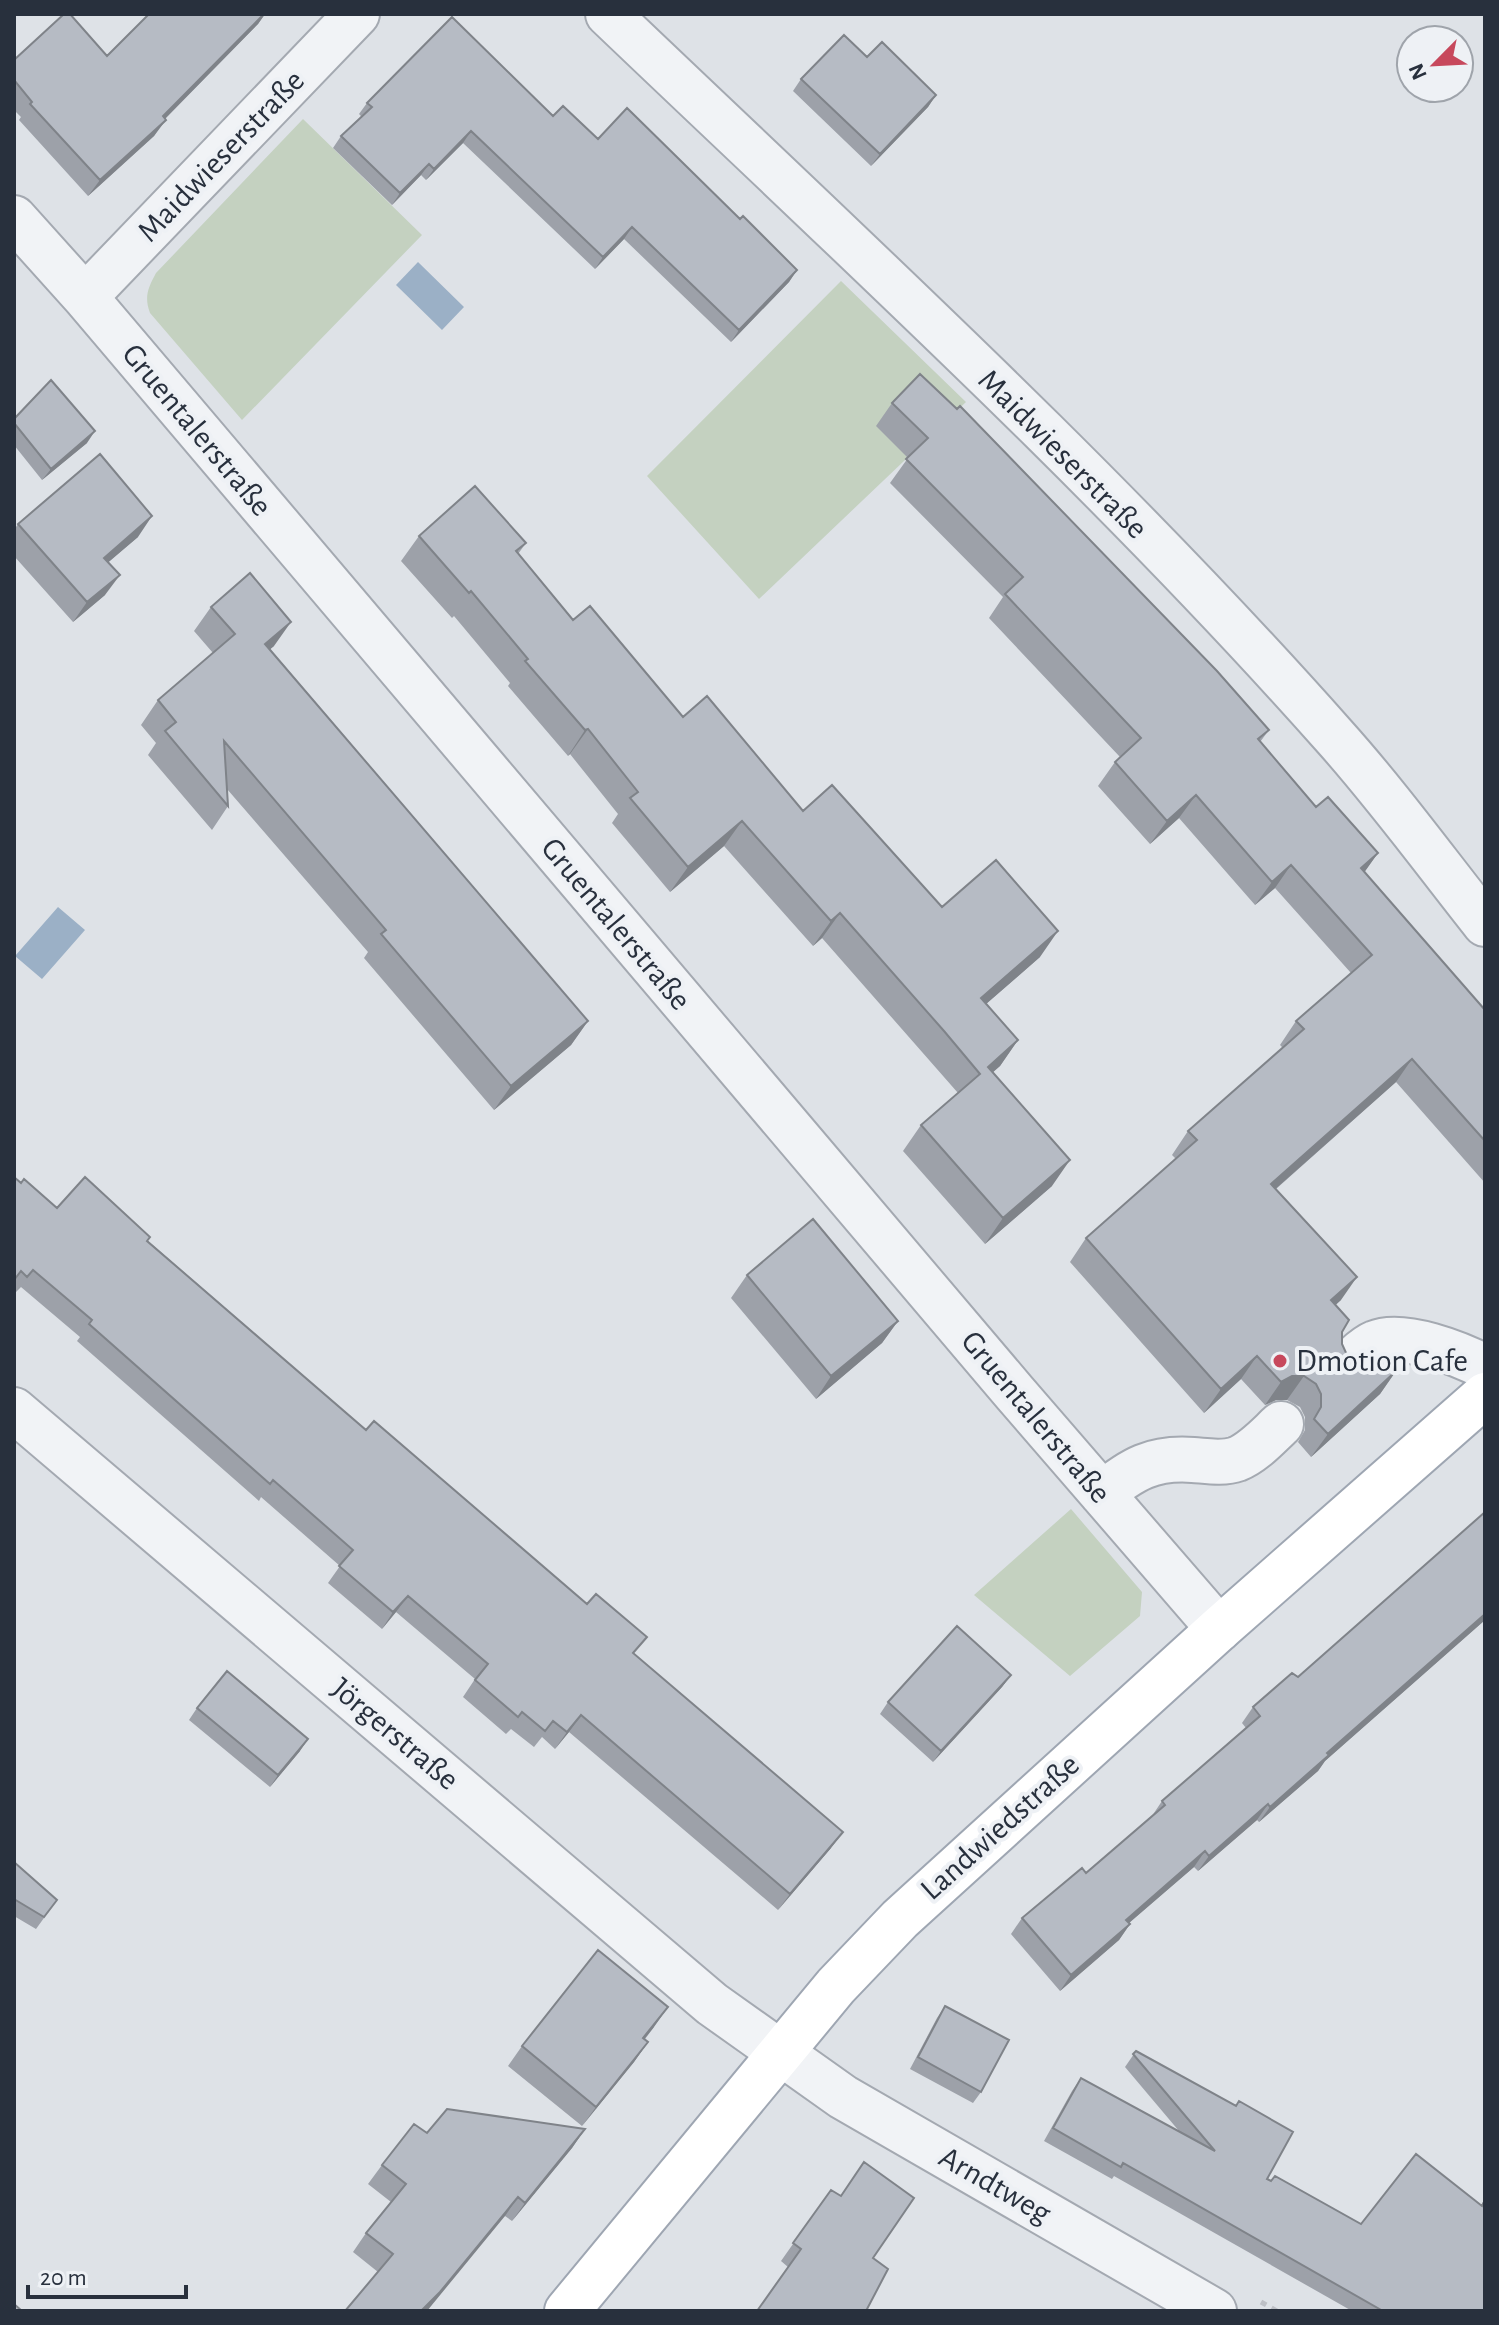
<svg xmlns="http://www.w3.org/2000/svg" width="1499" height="2325" font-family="'Alegreya Sans',sans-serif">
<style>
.grass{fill:#c4d1c0}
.water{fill:#9bb0c6}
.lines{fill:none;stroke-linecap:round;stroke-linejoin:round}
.minor-casing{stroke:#a4a9b1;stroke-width:48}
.major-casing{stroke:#9ea6b2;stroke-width:48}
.path{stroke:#bdc0c6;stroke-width:5;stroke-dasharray:6 6;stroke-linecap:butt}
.minor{stroke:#f1f3f6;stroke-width:44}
.major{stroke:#fff;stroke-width:44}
.wall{fill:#9da1a9}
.shaded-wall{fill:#7f8389}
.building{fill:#b6bbc4;stroke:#7f8389;stroke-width:2}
.poi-dot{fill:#c7485c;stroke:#eef1f5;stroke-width:3}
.labels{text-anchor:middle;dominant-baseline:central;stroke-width:8;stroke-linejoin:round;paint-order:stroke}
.street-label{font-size:32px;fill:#28303d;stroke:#eef1f5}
.poi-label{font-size:32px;fill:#28303d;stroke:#eef1f5;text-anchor:start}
</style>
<rect width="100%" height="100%" fill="#dee2e7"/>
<path class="grass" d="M303,119L422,235L242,420L150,313C144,297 148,288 156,273Z
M841,281L966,402L759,599L647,476Z
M1071,1509L1142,1592L1140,1616L1070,1676L974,1595Z"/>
<path class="water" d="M418,262L464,307L442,330L396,285Z
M58,907L85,930L42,979L15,956Z"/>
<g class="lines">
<defs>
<path id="minor" d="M608,14C854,249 1108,481 1334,736C1387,795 1435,861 1485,924
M14,218L85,297L1014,1392L1219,1629
M85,297L357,14
M1350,1362C1358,1355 1365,1347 1375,1343C1403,1331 1460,1354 1485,1367
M14,1410L712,2004L843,2097L1214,2311
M1102,1494C1132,1469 1153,1457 1193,1460C1207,1461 1223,1464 1237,1459C1254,1452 1268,1436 1281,1424"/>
<path id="major" d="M567,2311L836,1986L900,1919L1219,1629L1485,1395"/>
</defs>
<use href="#minor" class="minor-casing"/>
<use href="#major" class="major-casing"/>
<path class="path" d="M1261,2302L1277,2311"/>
<use href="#minor" class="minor"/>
<use href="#major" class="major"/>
</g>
<path class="wall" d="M149,14H265L258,24L165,119L154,136L88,196L19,120L21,117L14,110V60L107,56Z
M867,57L936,95L928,107L871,166L793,91L801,79Z
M367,103L553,116L598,139L740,219L797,270L789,282L731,342L624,239L595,269L463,143L426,180L421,175L392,205L333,148L341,136L362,117L359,114Z
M892,403L1269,730L1260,742L1316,807L1378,853L1364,872L1485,1010V1183L1396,1082L1276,1189L1341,1300L1335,1305L1342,1332V1344L1347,1355L1359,1362L1396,1371L1380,1394L1311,1457L1298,1442L1305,1430V1417L1300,1407L1287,1400H1276L1265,1405L1241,1379L1204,1413L1070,1262L1086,1238L1176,1159L1172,1155L1188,1131L1283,1048L1280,1045L1296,1021L1351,973L1275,888L1255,905L1179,818L1150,844L1098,786L1115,762L1120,757L989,618L1003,597L890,483L908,458L876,426Z
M14,419L87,443L42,480L14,445Z
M18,524L138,537L108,562L105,595L73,622L14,556V530Z
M419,536L526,543L518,554L573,620L683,717L803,811L942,907L1040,957L986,1004L1018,1040L1000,1066L992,1073L1052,1186L985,1244L903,1151L921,1125L958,1093L822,938L813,946L724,846L670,892L612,823L618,814L570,754L568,756L508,686L510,683L454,616L452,618L401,561Z
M211,607L274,646L270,649L588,1021L571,1045L494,1110L364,958L368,952L227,789L228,806L212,830L148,755L156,743L141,725L158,700L213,653L194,631Z
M14,1177L57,1208L148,1241L366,1430L634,1654L831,1848L778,1910L569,1732L555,1749L542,1737L534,1747L511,1729L506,1734L463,1697L475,1679L396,1612L382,1629L328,1583L340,1566L261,1497L259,1501L77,1341L80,1337L21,1287L15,1293L14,1292Z
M747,1275L898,1321L882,1343L816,1399L731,1298Z
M1485,1512V1620L1325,1761L1318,1771L1259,1822L1257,1820L1198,1871L1194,1867L1129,1923L1130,1924L1119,1940L1060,1991L1011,1934L1022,1918L1086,1873L1152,1816L1162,1801L1246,1728L1242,1723L1253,1707L1298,1677Z
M1011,1675L1002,1687L933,1762L880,1714L888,1702Z
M197,1708L300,1751L270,1787L189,1720Z
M14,1862L57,1900L36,1929L14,1916Z
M945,2006L981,2092L973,2103L910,2069L937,2018Z
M654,2027L645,2039L648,2042L634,2062L582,2126L508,2066L522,2046Z
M1136,2051L1267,2179L1361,2224L1481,2205L1485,2199V2311H1352L1114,2176L1112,2179L1044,2141L1072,2091L1081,2078L1179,2131L1125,2067Z
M585,2129L572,2148L512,2221L505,2216L378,2272L353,2252L366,2233L391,2202L368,2184L382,2165L427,2133Z
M831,2190L840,2196L914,2198L788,2267L781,2261Z"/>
<path class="shaded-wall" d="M264,14H265L258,24L151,133L163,116Z
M936,95L928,107L871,166L880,154Z
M166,120L154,136L88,196L100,180Z
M471,131L463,143L426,180L434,169Z
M429,164L421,175L392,205L400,193Z
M632,227L624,239L595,269L603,257Z
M797,270L789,282L731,342L739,330Z
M95,431L87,443L42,480L51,469Z
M152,516L138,537L90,578L104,558Z
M120,575L105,595L73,622L87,602Z
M291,622L274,646L248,668L265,644Z
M588,729L570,754L568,756L585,730Z
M1196,795L1179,818L1150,844L1167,821Z
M742,821L724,846L670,892L688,867Z
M1378,853L1361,877V868Z
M1291,865L1275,888L1255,905L1272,882Z
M840,913L822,938L813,946L831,921Z
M1058,931L1040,957L963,1024L981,998Z
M588,1021L571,1045L494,1110L511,1086Z
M1018,1040L1000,1066L970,1092L988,1067Z
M1412,1059L1396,1082L1255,1207L1271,1184Z
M1070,1160L1052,1186L985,1244L1003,1218Z
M1357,1277L1341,1300L1315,1324L1331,1300Z
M898,1321L882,1343L816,1399L831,1376Z
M1257,1356L1241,1379L1204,1413L1221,1389Z
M1396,1371L1380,1394L1311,1457L1328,1434Z
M1292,1376H1304L1287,1400H1276L1265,1405L1281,1382Z
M408,1596L396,1612L382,1629L393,1612Z
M1485,1614V1620L1325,1761L1318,1771L1259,1822L1270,1807L1327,1753Z
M1011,1675L1002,1687L933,1762L941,1751Z
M581,1715L569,1732L555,1749L567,1732Z
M308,1739L300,1751L270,1787L278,1775Z
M1268,1804L1257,1820L1198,1871L1209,1856Z
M843,1832L831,1848L778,1910L790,1894Z
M1205,1851L1194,1867L1115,1935L1126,1920Z
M1130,1924L1119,1940L1060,1991L1071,1975Z
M668,2007L654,2027L629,2058L643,2038Z
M648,2042L634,2062L582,2126L596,2107Z
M585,2129L572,2148L512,2221L525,2203Z
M518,2197L505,2216L427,2311H421Z"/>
<path class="building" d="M64,14H70L107,56L149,14H264L163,116L166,120L100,180L30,104L32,102L14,80V60Z
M452,17L553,116L563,106L598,139L627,108L740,219L743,216L797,270L739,330L632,227L603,257L471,131L434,169L429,164L400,193L341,136L372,107L367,103Z
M844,35L867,57L882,42L936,95L880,154L801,79Z
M920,374L957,409L960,406L1217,671L1269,730L1258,739L1316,807L1328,797L1378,853L1361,868L1485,1010V1141L1412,1059L1271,1184L1357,1277L1331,1300L1349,1320L1342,1332V1344L1347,1355L1359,1362L1372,1363L1383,1357L1396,1371L1328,1434L1314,1419L1321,1407V1394L1316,1384L1304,1376H1292L1281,1382L1257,1356L1221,1389L1086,1238L1197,1140L1188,1131L1304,1029L1296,1021L1372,955L1291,865L1272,882L1196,795L1167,821L1115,762L1141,738L1005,594L1023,577L906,459L928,438L892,403Z
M51,380L95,431L51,469L14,423V419Z
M100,454L152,516L104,558L120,575L87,602L18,524Z
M475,486L526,543L516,551L573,620L590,606L683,717L707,696L803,811L832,785L942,907L996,860L1058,931L981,998L1018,1040L988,1067L1070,1160L1003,1218L921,1125L980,1074L944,1031L840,913L831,921L742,821L688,867L630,798L638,792L588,729L585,730L525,661L528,659L471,591L469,593L419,536Z
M250,573L291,622L265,644L588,1021L511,1086L381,934L386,930L224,741L228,806L165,731L176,722L158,700L235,634L211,607Z
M14,1177L21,1183L24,1179L57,1208L85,1177L150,1237L147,1241L366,1430L374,1421L587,1604L596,1594L647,1637L633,1653L843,1832L790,1894L581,1715L567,1732L553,1721L545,1731L522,1712L518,1717L475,1680L488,1664L408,1596L393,1612L339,1566L353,1550L273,1480L270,1484L89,1324L92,1320L33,1270L27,1277L21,1271L14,1280Z
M813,1219L898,1321L831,1376L747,1275Z
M1485,1512V1614L1327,1753L1329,1755L1270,1807L1268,1804L1209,1856L1205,1851L1126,1920L1130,1924L1071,1975L1022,1918L1082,1868L1086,1873L1165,1805L1162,1801L1260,1716L1253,1707L1292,1673L1298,1677Z
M957,1626L1011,1675L941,1751L888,1702Z
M227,1671L308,1739L278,1775L197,1708Z
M14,1862L57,1900L44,1917L14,1899Z
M598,1950L668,2007L643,2038L648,2042L596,2107L522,2046Z
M945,2006L1009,2040L981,2092L918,2057Z
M1136,2051L1236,2106L1239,2101L1293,2132L1267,2179L1271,2181L1275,2176L1361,2224L1416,2154L1482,2206L1485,2200V2311H1383L1123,2163L1121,2167L1053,2128L1081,2078L1215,2151L1133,2054Z
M447,2109L585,2129L525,2203L518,2197L440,2292L421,2311H345L393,2254L366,2233L406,2184L382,2165L414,2124L427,2133Z
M864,2162L914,2198L873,2258L888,2269L866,2311H757L801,2249L793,2243L831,2190L841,2196Z
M14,2304L22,2311H14Z"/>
<circle class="poi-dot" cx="1280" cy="1361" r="8"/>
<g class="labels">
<g class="street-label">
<text transform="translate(221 156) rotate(-46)">Maidwieserstraße</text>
<text transform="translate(197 430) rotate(50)">Gruentalerstraße</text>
<text transform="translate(1063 454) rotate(45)">Maidwieserstraße</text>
<text transform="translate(616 924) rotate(50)">Gruentalerstraße</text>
<text transform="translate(1036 1417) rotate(50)">Gruentalerstraße</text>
<text transform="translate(395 1734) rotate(40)">Jörgerstraße</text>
<text transform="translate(1000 1827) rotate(-42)">Landwiedstraße</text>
<text transform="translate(995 2185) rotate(30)">Arndtweg</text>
</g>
<g class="poi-label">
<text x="1296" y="1361">Dmotion Cafe</text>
</g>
</g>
<rect width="1499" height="2325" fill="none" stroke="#28303d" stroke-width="32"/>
<g transform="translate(1435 64) rotate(246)"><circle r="38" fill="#eef1f5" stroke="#9fa4ab" stroke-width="2"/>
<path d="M0-6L14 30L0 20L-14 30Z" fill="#c7485c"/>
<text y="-12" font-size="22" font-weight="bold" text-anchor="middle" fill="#28303d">N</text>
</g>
<path d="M28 2285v12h158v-12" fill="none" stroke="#28303d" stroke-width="4"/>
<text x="40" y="2285" font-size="24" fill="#28303d" stroke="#eef1f5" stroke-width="6" paint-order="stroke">20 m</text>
</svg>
